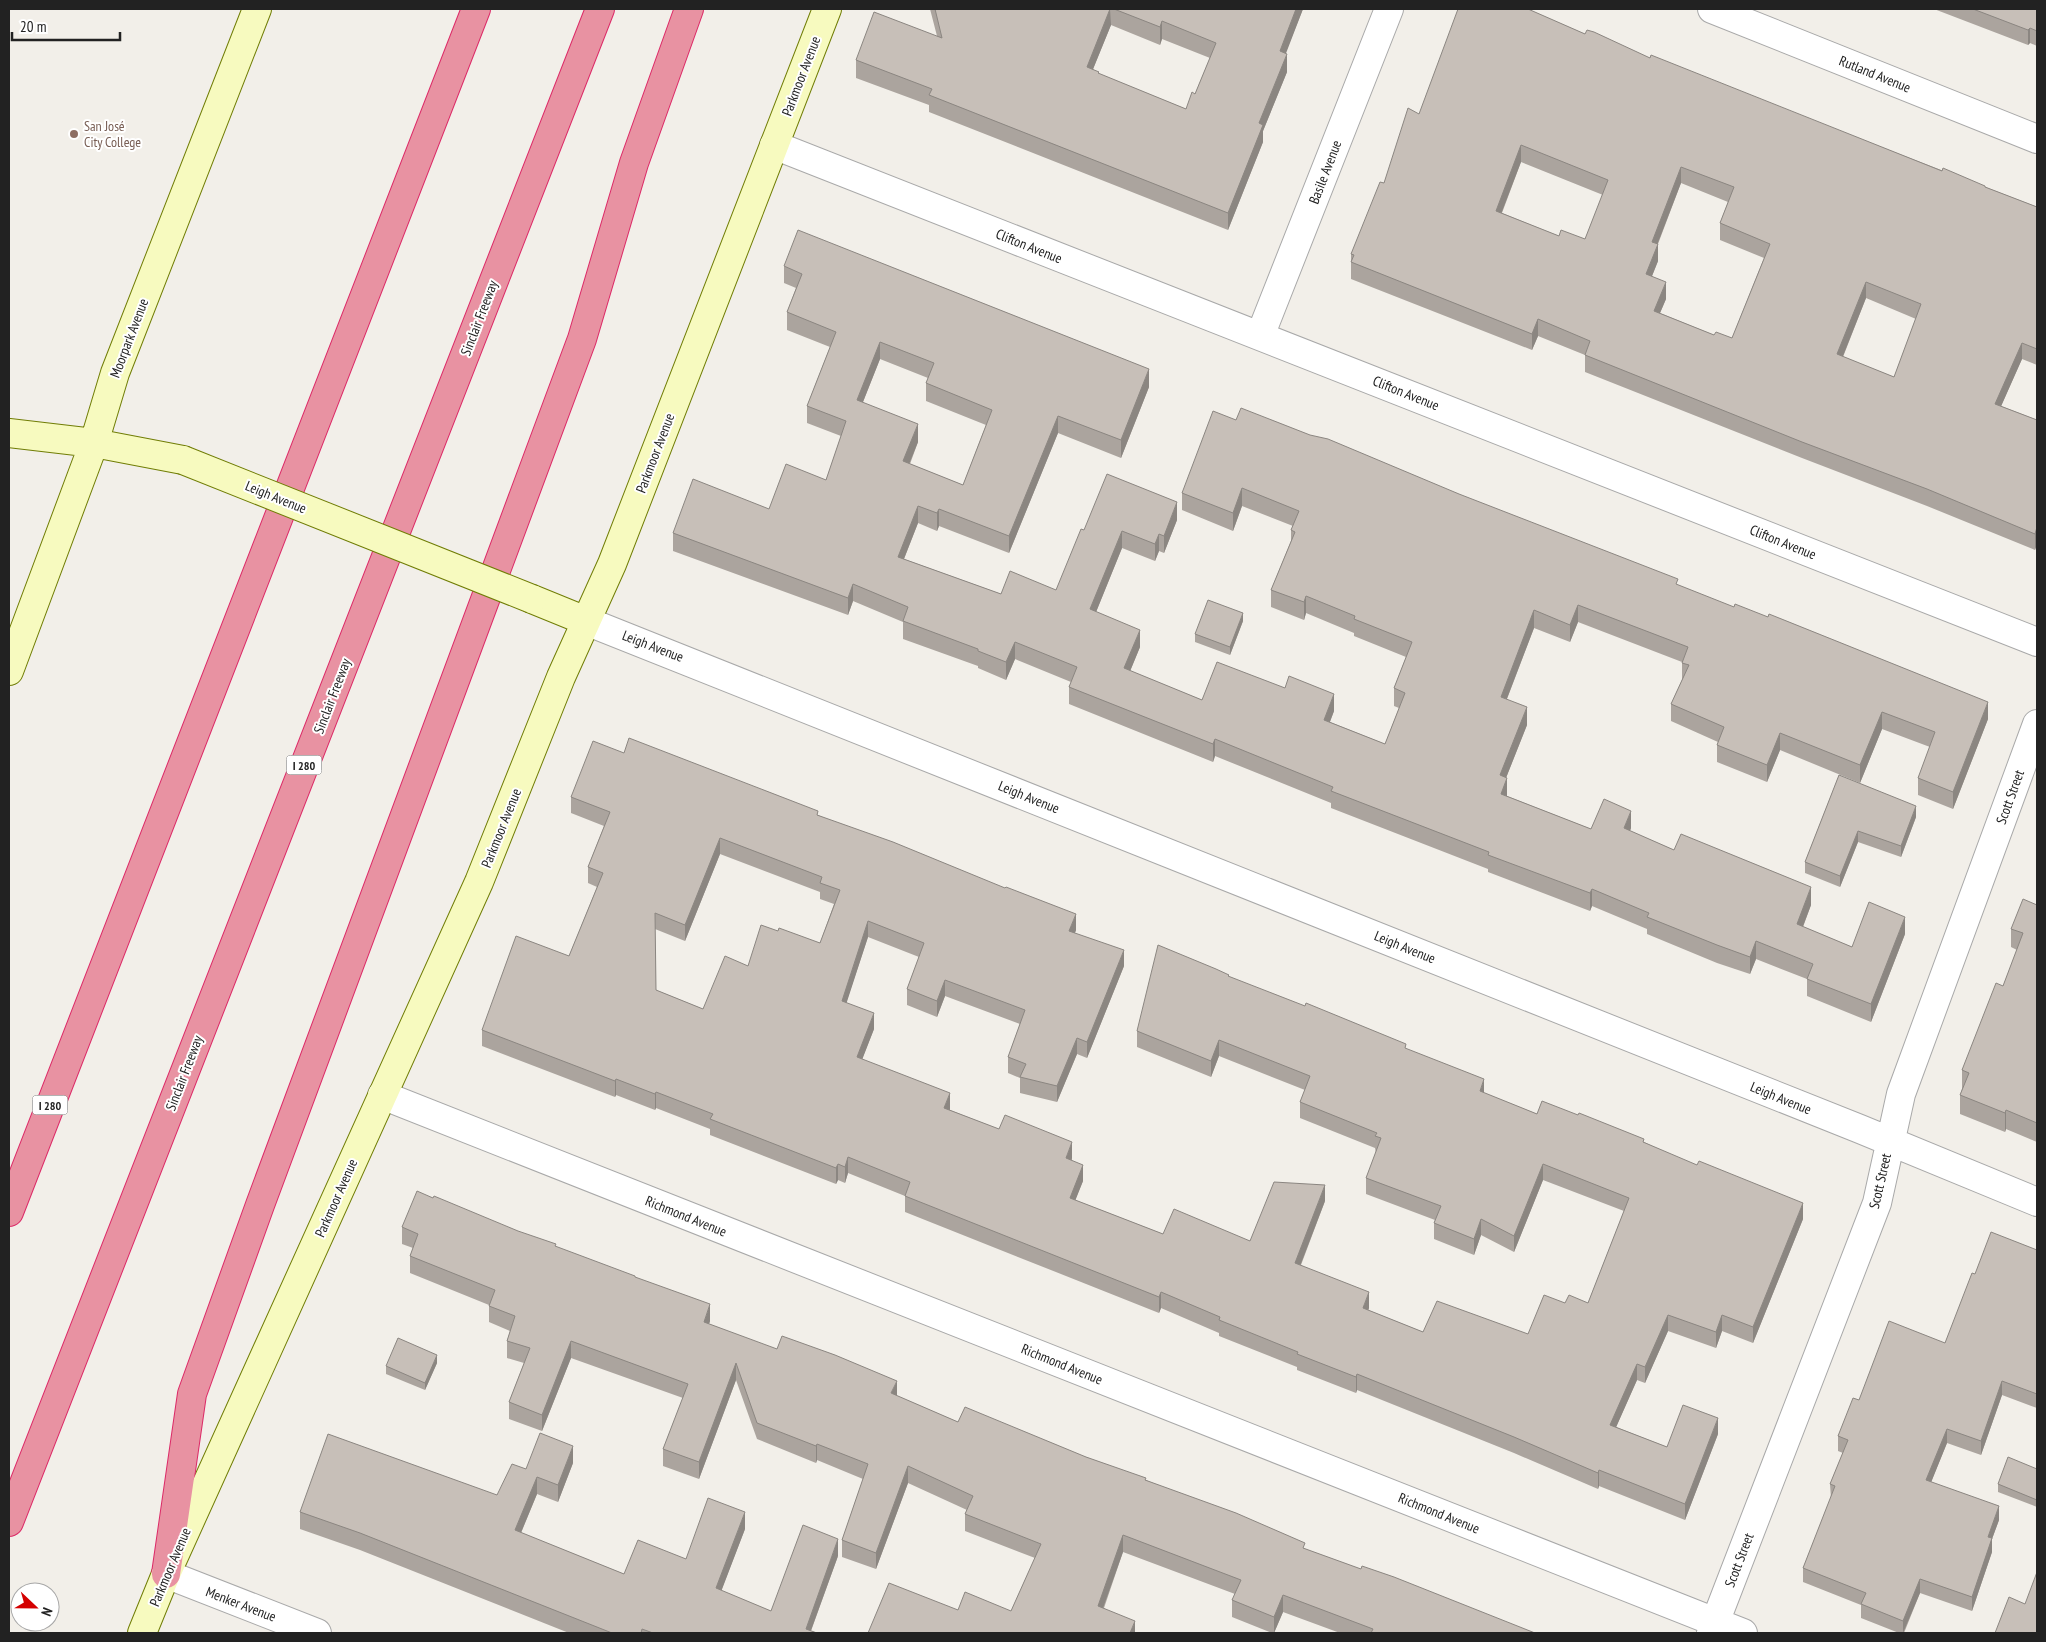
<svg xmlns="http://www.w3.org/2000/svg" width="2046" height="1642" font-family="'PT Sans Narrow',sans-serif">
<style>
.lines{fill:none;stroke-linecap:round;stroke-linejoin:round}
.street-casing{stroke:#a9a9a9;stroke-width:30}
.secondary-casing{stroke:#707d05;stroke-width:30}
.highway-casing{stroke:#dc2a67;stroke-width:30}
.street{stroke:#fff;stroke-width:28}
.secondary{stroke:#f7fabf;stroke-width:28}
.highway{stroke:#e892a2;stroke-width:28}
.secondary-bridge-casing{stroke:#707d05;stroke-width:30;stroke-linecap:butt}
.secondary-bridge{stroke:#f7fabf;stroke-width:28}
.wall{fill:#aba49e;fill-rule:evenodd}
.shaded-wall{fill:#8b8681}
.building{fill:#c7bfb8;stroke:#8b8681;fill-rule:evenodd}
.education-dot{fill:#8d6e63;stroke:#fff;stroke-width:2}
.labels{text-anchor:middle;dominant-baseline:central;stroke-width:4;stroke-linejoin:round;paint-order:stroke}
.shield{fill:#fff;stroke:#646464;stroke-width:1}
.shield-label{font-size:12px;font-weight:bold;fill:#222}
.street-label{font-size:14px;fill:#222;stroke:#fff}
.education-label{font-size:14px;fill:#785e54;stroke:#fff;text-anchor:start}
</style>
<rect width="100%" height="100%" fill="#f2efe9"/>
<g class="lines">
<defs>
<path id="street" d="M1712,9L2037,139
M774,145L2037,642
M1260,336L1389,9
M586,621L1860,1129L2037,1202
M382,1095L1743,1633
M166,1574L317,1633
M1711,1633L1877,1203L1901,1094L2037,724"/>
<path id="secondary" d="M9,433L94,443L183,460
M532,599L586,621
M9,671L94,443L115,373L257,9
M142,1633L166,1574L479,882L561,677L612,564L827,9"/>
<path id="highway" d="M9,1212L476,9
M9,1522L600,9
M166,1574L192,1394L260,1205L582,339L634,163L689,9"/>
</defs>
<use href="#street" class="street-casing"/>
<use href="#secondary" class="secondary-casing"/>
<use href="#highway" class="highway-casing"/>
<use href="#street" class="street"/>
<use href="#secondary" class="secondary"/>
<use href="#highway" class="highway"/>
<defs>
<path id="secondary-bridge" d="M183,460L532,599"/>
</defs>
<use href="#secondary-bridge" class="secondary-bridge-casing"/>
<use href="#secondary-bridge" class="secondary-bridge"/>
</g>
<path class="wall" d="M930,9H1303L1285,54L1287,72L1263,131V142L1228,230L929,112V105L856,78V60L937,36ZM1111,25L1160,45L1162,39L1210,58L1195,94L1186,109L1099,74L1093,69Z
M1529,9V10L1585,34L1650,58L2037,207V365L2022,359L2001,406L2037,420V544L2035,550L1927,506L1802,458L1585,372V355L1538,336L1532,350L1351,279V254L1384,183L1419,114ZM1521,162L1603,195L1585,239L1559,236L1502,213ZM1681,183L1728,202L1720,223V240L1764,258L1732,338L1714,335L1660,313L1666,299L1652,276L1658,261V244ZM1866,298L1916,319L1894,377L1843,357Z
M1934,9H2037V46L2030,43L2028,45Z
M784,266L1149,387L1121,458L1058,433L1009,553L939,526L937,531L918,523L904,559L1001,594L1056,590L1084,530L1177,520L1164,553L1159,551L1155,561L1122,548L1096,612L1140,647L1130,671L1202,700L1334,711L1330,722L1385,744L1399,708L1394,706V688L1406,657L1354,636V633L1306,613L1304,620L1271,607V590L1291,541V530L1293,526L1242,506L1233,531L1182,510V493L1236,420L1678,585L1988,719L1953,809L1918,795V778L1930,747L1882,729L1860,783L1780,750L1767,782L1717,762V745L1718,742L1671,721V704L1682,680V662L1578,622L1570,642L1534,628L1507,699L1527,725L1506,778L1507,796L1591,829L1631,828L1630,831L1674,850L1811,905L1803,927L1852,947L1905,934L1871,1022L1807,996V979L1756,959L1750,974L1717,963L1647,934V929L1592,906L1590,911L1488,872V869L1331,808V803L1215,756L1213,762L1069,704V687L1071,682L1015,659L1006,680L978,668V666L903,639V622L853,601L848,615L673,551V533L769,509L826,480L841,436L807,423V406L830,347L787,330V312L796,288L784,283ZM880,359L928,378L926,383V401L986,425L963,485L910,464L918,442L863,402Z
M1243,621L1230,655L1195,642V634Z
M624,753L818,815L1076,930L1075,933L1124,966L1087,1058L1077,1054L1057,1102L1020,1093V1078L1008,1073V1057L1020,1024L945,996L937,1017L907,1005V989L919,957L868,937L846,1003L874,1029L862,1059L950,1109V1110L1072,1158V1160L1083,1181L1075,1200L1163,1234L1250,1241L1325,1201L1301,1265L1369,1308L1368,1310L1423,1332L1528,1334L1565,1303H1588L1624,1211L1543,1180L1514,1252L1481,1235L1474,1255L1434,1239V1223L1435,1220L1366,1194V1178L1376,1153L1375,1148L1300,1118V1102L1305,1090L1219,1056L1211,1077L1137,1047V1031L1229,977L1406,1049L1484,1093L1537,1114L1644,1142L1803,1219L1753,1343L1722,1331L1716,1348L1668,1331L1645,1383L1637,1380L1616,1427L1667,1447L1718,1434L1685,1520L1599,1486L1598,1489L1514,1453L1357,1390L1356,1393L1297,1370V1367L1219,1336V1333L1161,1308L1159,1313L905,1212V1196L848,1173L845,1183L838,1180L836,1184L710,1135V1129L656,1108L655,1110L616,1095L615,1097L482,1046V1030L569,956L597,887L588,883V867L604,826L571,813V797ZM720,854L820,892V899L834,904L820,943L778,931L748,966L703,1009L656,990L655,929L685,941Z
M1839,775L1916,817L1901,857L1858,842L1840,887L1805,873V862Z
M2037,905V1142L2006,1129L2005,1132L1960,1114V1095L1962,1089V1070L2003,986L2017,950L2011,947V929Z
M433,1198L635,1278L710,1321L709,1324L897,1396L958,1422L1086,1457L1146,1480L1305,1549L1535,1633H1340L1283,1612L1274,1633H1272L1232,1617V1600L1235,1594L1123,1552L1104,1608L1135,1633L958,1610L1011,1611L1035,1558L965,1531V1514L967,1510L908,1483L876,1569L842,1557V1540L863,1479L817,1460L816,1463L757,1439L736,1380L699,1479L663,1466V1449L683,1398L571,1358L542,1431L509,1419V1402L524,1363L507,1358V1341L510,1331L489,1322V1305L410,1273V1256L413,1248L402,1244V1227Z
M2037,1250V1408L2002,1395L1981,1455L1947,1443L1931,1482L1999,1520L1992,1539V1552L1972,1611L1920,1593L1904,1633H1899L1861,1618V1605L1803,1582V1568L1831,1498L1830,1484L1843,1453L1838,1451V1436L1859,1400L1945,1343L1975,1274Z
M437,1363L425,1390L386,1374V1366Z
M573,1463L558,1502L537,1494L521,1533L624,1574L686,1559L745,1529L721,1591L771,1611L838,1556L811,1631L817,1633H569L360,1550L300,1529V1512L497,1495L526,1469Z
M2037,1469V1507L1998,1492V1484Z"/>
<path class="shaded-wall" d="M1110,9L1111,25L1087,84V67Z
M1296,9H1303L1280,69V51Z
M1162,21V39L1160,45V27Z
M2030,28V43L2028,45V30Z
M1287,54V72L1263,131V142L1228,230V213L1259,123Z
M1521,145V162L1496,227V211Z
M1681,167V183L1652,258V242Z
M1658,244V261L1646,291V274Z
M1666,282V299L1654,327V311Z
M1866,282V298L1837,371V354Z
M1538,319V336L1532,350V334Z
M880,342V359L857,417V400Z
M2022,343V359L1995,420V404Z
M1149,369V387L1121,458V440Z
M1058,416V433L1009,553V536Z
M918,424V442L903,479V461Z
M1242,488V506L1233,531V513Z
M1177,502V520L1164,553V536Z
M918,506V523L898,574V557Z
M939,509V526L937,531V513Z
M2037,527V544L2035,550V534Z
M1122,531V548L1090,627V609Z
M1159,534V551L1155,561V544Z
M853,584V601L848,615V598Z
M1306,596V613L1304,620V602Z
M1578,605V622L1570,642V625Z
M1534,610V628L1501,714V697Z
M1243,613V621L1230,655V647Z
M1140,630V647L1124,686V668Z
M1015,642V659L1006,680V662Z
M1334,694V711L1324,737V720Z
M1988,702V719L1953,809V792Z
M1527,707V725L1500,793V775Z
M1882,712V729L1860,783V765Z
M1780,733V750L1767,782V765Z
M1215,739V756L1213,762V744Z
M1507,778V796L1501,811V794Z
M1916,806V817L1901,857V846Z
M1631,811V828L1624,846V828Z
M1858,831V842L1840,887V876Z
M720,838V854L685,941V925Z
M1811,887V905L1797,942V924Z
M1592,889V906L1590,911V893Z
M1076,914V930L1069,947V931Z
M1905,917V934L1871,1022V1004Z
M868,921V937L842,1017V1001Z
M1756,941V959L1750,974V957Z
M1124,950V966L1087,1058V1042Z
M945,980V996L937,1017V1001Z
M874,1013V1029L857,1073V1057Z
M1077,1038V1054L1057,1102V1086Z
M1219,1040V1056L1211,1077V1061Z
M616,1079V1095L615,1097V1081Z
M1484,1079V1095L1480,1091Z
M656,1092V1108L655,1110V1094Z
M950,1093V1109L944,1124V1108Z
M2006,1110V1129L2005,1132V1113Z
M1072,1142V1158L1066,1174V1158Z
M848,1157V1173L845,1183V1167Z
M838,1164V1180L836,1184V1168Z
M1543,1164V1180L1514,1252V1236Z
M1083,1165V1181L1070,1214V1198Z
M1325,1185V1201L1295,1279V1263Z
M1803,1203V1219L1753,1343V1327Z
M1481,1219V1235L1474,1255V1239Z
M1161,1292V1308L1159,1313V1297Z
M1369,1292V1308L1363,1324V1308Z
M710,1304V1321L704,1338V1322Z
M1668,1315V1331L1645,1383V1367Z
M1722,1315V1331L1716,1348V1332Z
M571,1341V1358L542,1431V1415Z
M437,1355V1363L425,1390V1383Z
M736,1363V1380L699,1479V1462Z
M1637,1364V1380L1610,1441V1425Z
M1357,1374V1390L1356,1393V1377Z
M897,1381V1397L891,1393Z
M2002,1381V1395L1981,1455V1441Z
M1718,1418V1434L1685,1520V1504Z
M1947,1429V1443L1926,1495V1480Z
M817,1444V1460L816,1463V1446Z
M573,1446V1463L558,1502V1485Z
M908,1466V1483L876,1569V1553Z
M1599,1470V1486L1598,1489V1473Z
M537,1477V1494L515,1547V1530Z
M1999,1506V1520L1992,1539V1552L1972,1611V1597L1988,1537Z
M745,1512V1529L716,1605V1588Z
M1123,1535V1552L1098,1622V1606Z
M838,1539V1556L810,1633L806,1629Z
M1920,1579V1593L1903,1633V1621Z
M1283,1595V1612L1274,1633V1617Z
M1135,1621V1633H1130Z"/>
<path class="building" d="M935,9H1110L1087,67L1099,72L1098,73L1186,109L1192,92L1195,94L1216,43L1162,21L1160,27L1114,9H1296L1280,51L1287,54L1259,123L1263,125L1228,213L929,95L932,89L856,60L874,12L942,38Z
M1458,9H1528L1585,34L1587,30L1594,32L1650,58L1651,55L1942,171L1943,168L1985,186V187L2037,207V349L2022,343L1995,404L2037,420V527L2035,534L1927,489L1802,442L1585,355L1590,341L1538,319L1532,334L1351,262L1354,255L1351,254L1380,182L1384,183L1408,108L1419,114ZM1521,145L1608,180L1585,239L1561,230L1559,236L1496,211ZM1681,167L1734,187L1720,223L1770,244L1732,338L1716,332L1714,335L1654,311L1666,282L1646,274L1658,244L1652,242ZM1866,282L1921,304L1894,377L1837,354Z
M1973,9H2037V31L2030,28L2028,30Z
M798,230L1149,369L1121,440L1058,416L1009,536L939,509L937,513L918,506L898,557L1001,594L1010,571L1056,590L1081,529L1084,530L1107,474L1177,502L1164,536L1159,534L1155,544L1122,531L1090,609L1140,630L1124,668L1202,700L1217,662L1285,688L1289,676L1334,694L1324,720L1385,744L1405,693L1394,688L1412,642L1354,619L1355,616L1306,596L1304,602L1271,590L1295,532L1291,530L1299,511L1242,488L1233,513L1182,493L1213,411L1236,420L1241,408L1310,435L1328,439L1459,494L1678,579L1676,584L1734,607L1735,604L1768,617L1769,614L1988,702L1953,792L1918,778L1935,732L1882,712L1860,765L1780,733L1767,765L1717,745L1724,727L1671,704L1689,665L1682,663L1688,647L1578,605L1570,625L1534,610L1501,697L1527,707L1500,775L1507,778L1501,794L1591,829L1604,799L1631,811L1624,828L1674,850L1681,834L1811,887L1797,924L1852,947L1869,902L1905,917L1871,1004L1807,979L1813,964L1756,941L1750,957L1717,945L1647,917L1649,913L1592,889L1590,893L1488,855L1489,852L1331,791L1333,787L1215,739L1213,744L1069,687L1077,667L1015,642L1006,662L978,651V649L903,621L908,607L853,584L848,598L673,533L693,479L769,509L786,464L826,480L846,421L807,406L836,332L787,312L802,274L784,266ZM880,342L934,363L926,383L992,410L963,485L903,461L918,424L857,400Z
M1208,600L1243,613L1230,647L1195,634Z
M629,738L818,811L817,815L893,842L1005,888L1006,887L1076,914L1069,931L1124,950L1087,1042L1077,1038L1057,1086L1020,1077L1026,1064L1008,1057L1025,1010L945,980L937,1001L907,989L924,943L868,921L842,1001L874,1013L857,1057L950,1093L944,1108L999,1129L1005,1115L1072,1142L1066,1158L1083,1165L1070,1198L1163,1234L1174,1209L1250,1241L1274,1182L1325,1185L1295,1263L1369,1292L1363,1308L1423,1332L1437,1301L1528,1334L1544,1295L1565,1303L1569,1295L1588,1303L1629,1198L1543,1164L1514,1236L1481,1219L1474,1239L1434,1223L1441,1206L1366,1178L1381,1138L1375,1136L1377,1133L1300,1102L1310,1076L1219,1040L1211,1061L1137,1031L1158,945L1216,969L1229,975L1228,976L1305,1006L1306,1003L1406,1044L1405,1048L1484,1079L1480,1091L1537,1114L1542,1101L1578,1115L1579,1113L1644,1139L1643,1142L1697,1165L1699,1161L1803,1203L1753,1327L1722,1315L1716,1332L1668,1315L1645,1367L1637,1364L1610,1425L1667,1447L1683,1405L1718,1418L1685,1504L1599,1470L1598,1473L1514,1437L1357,1374L1356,1377L1297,1354L1298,1352L1219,1320L1220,1317L1161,1292L1159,1297L905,1196L910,1182L848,1157L845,1167L838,1164L836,1168L710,1119L713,1114L656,1092L655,1094L616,1079L615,1081L482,1030L516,936L569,956L603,873L588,867L610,812L571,797L593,741L624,753ZM720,838L822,877L820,883L840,890L820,943L779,928L778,931L761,925L748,966L725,956L703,1009L656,990L655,913L685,925Z
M1839,775L1916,806L1901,846L1858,831L1840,876L1805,862Z
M2023,899L2037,905V1123L2006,1110L2005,1113L1960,1095L1969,1073L1962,1070L1996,983L2003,986L2023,933L2011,929Z
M417,1191L433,1198L434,1196L518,1231L556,1244L555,1246L635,1276V1277L710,1304L704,1322L777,1349L782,1336L835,1355L897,1381L891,1393L958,1422L965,1407L1086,1457L1146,1478L1145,1480L1236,1513L1305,1543L1303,1548L1361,1569L1362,1566L1394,1577L1535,1633H1371L1373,1629L1283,1595L1274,1617L1232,1600L1241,1580L1123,1535L1098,1606L1135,1621L1130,1633H868L889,1583L958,1610L965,1592L1011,1611L1041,1544L965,1514L973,1496L908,1466L876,1553L842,1540L868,1464L817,1444L816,1446L757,1423L736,1363L699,1462L663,1449L688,1384L571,1341L542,1415L509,1402L530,1348L507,1341L515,1316L489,1306L495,1290L410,1256L418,1234L402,1227Z
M1991,1232L2037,1250V1394L2002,1381L1981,1441L1947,1429L1926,1480L1999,1506L1988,1537L1992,1538L1972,1597L1920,1579L1903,1621L1861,1604L1866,1593L1803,1568L1835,1486L1830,1484L1848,1440L1838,1436L1853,1398L1859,1400L1889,1321L1945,1343L1972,1273L1975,1274Z
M398,1338L437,1355L425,1383L386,1366Z
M540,1433L573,1446L558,1485L537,1477L515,1530L624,1574L638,1540L686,1559L708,1498L745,1512L716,1588L771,1611L803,1525L838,1539L806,1629L817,1633H653L642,1629L641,1633H612L360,1533L300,1512L328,1434L497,1495L512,1464L526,1469Z
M2008,1457L2037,1469V1500L1998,1484Z
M2037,1572V1633H1995L2009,1597L2025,1604Z"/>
<circle class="education-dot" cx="74" cy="134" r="5"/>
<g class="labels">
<g class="shield">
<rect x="286.5" y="755.5" width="35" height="19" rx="4"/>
<rect x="32.5" y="1095.5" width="35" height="19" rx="4"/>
</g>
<g class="shield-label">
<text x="304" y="765">I 280</text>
<text x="50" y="1105">I 280</text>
</g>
<g class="street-label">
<text transform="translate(1875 74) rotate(22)">Rutland Avenue</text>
<text transform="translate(801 76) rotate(-69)">Parkmoor Avenue</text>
<text transform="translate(1325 172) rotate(-69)">Basile Avenue</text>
<text transform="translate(1029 246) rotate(22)">Clifton Avenue</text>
<text transform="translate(479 318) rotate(-69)">Sinclair Freeway</text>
<text transform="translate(129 338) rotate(-69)">Moorpark Avenue</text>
<text transform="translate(1406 393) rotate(22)">Clifton Avenue</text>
<text transform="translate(655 453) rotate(-69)">Parkmoor Avenue</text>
<text transform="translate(276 497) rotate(22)">Leigh Avenue</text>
<text transform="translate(1783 542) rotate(22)">Clifton Avenue</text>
<text transform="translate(653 646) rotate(21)">Leigh Avenue</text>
<text transform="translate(332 696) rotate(-69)">Sinclair Freeway</text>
<text transform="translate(1029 797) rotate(22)">Leigh Avenue</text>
<text transform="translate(2010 797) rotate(-70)">Scott Street</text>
<text transform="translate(501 828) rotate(-68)">Parkmoor Avenue</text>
<text transform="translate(1405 947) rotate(22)">Leigh Avenue</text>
<text transform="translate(184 1073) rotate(-69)">Sinclair Freeway</text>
<text transform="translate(1781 1098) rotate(22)">Leigh Avenue</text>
<text transform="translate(1880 1181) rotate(-77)">Scott Street</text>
<text transform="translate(336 1198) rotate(-66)">Parkmoor Avenue</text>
<text transform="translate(686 1216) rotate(22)">Richmond Avenue</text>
<text transform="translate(1062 1364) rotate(22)">Richmond Avenue</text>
<text transform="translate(1439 1513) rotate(22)">Richmond Avenue</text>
<text transform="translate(1739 1560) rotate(-69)">Scott Street</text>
<text transform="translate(170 1567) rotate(-67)">Parkmoor Avenue</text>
<text transform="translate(241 1604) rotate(21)">Menker Avenue</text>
</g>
<g class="education-label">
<text x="84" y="126">San José<tspan x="84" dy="16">City College</tspan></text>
</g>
</g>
<rect width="2046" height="1642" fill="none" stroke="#222222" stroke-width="20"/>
<g transform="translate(35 1607) rotate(112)"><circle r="24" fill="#ffffff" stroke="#a7a7a7"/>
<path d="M0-4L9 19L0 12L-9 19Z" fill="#d40000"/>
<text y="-8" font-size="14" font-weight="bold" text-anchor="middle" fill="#222222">N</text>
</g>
<path d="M12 32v8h108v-8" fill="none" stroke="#222222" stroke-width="2.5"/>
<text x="20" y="32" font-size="15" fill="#222222" stroke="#ffffff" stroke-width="4" paint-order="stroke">20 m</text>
</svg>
